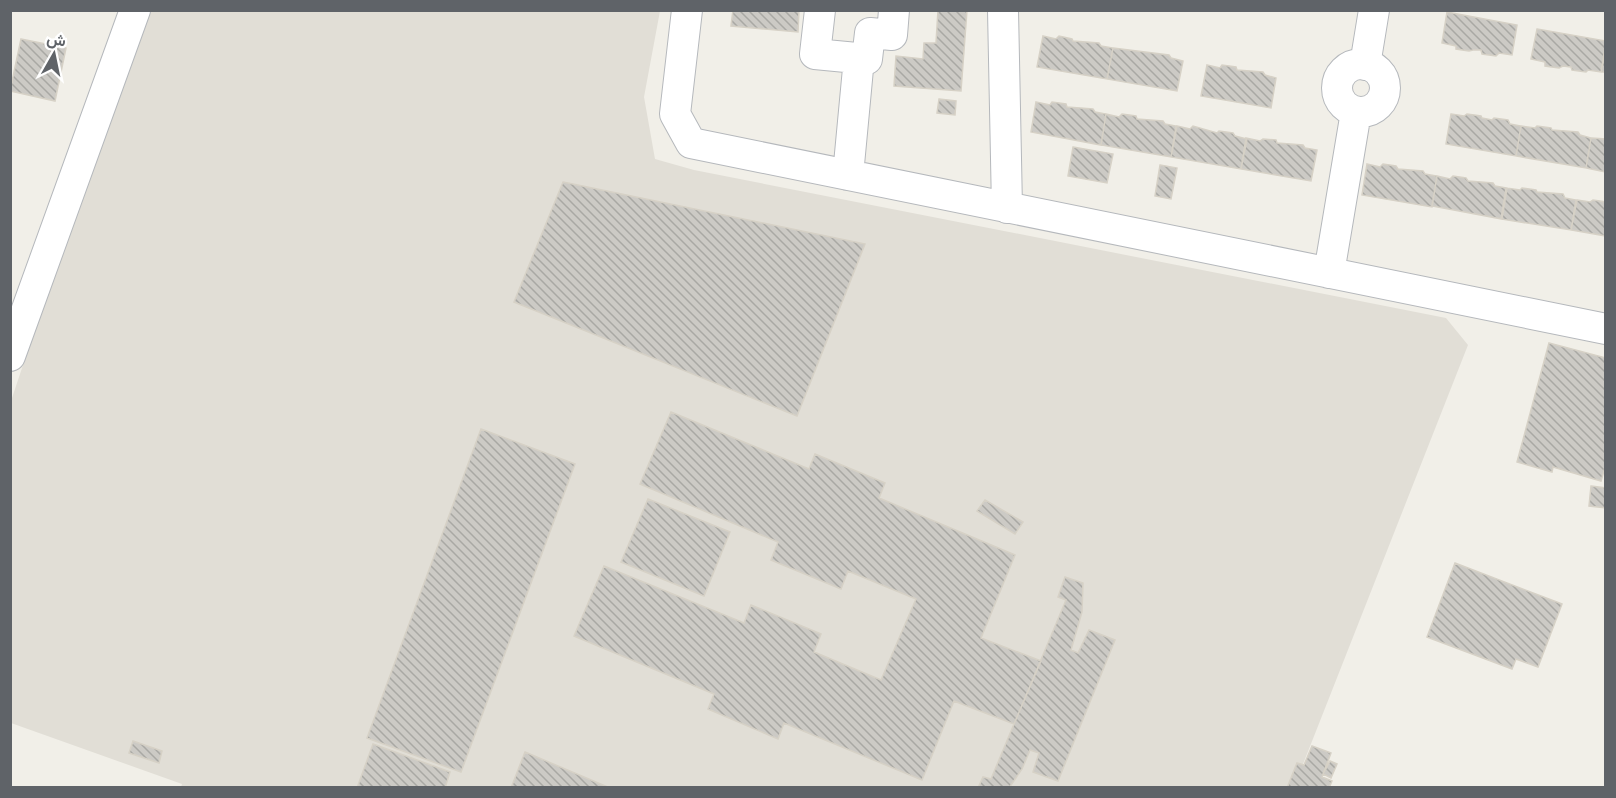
<svg xmlns="http://www.w3.org/2000/svg" width="1616" height="798" font-family="Manrope,Vazirmatn,sans-serif">
<style>
.education{fill:#e1ded6}
.building{fill:url(#building-back-hatch);stroke:#d6d1c6;stroke-width:1.5}
.lines{fill:none;stroke-linecap:round;stroke-linejoin:round}
.minor-casing{stroke:#b5b8bc;stroke-width:32}
.minor{stroke:#fff;stroke-width:30}
</style>
<defs>
<pattern id="building-back-hatch" width="6" height="6" patternUnits="userSpaceOnUse" patternTransform="scale(1.5)"><rect width="6" height="6" fill="#cccac5"/><path d="M-1 5l2 2M0 0l6 6M5-1l2 2" fill="none" stroke="#a9a8a4"/></pattern>
</defs>
<rect width="100%" height="100%" fill="#f1efe8"/>
<path class="education" d="M148,11H660L644,97L655,159L694,170L1446,318L1468,345L1294,787H181L182,784L11,723V401L64,242Z"/>
<path class="building" d="M733,10H799L798,32L731,26Z
M938,10H967L961,91L894,86L896,56L923,59L924,43H936Z
M1447,12L1517,25L1512,55L1499,53L1496,56L1482,54L1481,50H1473L1469,51L1456,49V46L1442,43Z
M1537,29L1606,41L1601,72L1588,70L1586,72L1572,70L1571,67L1563,66L1559,68L1545,66V62L1531,59Z
M1043,36L1056,39L1059,36L1072,39L1073,41L1099,43L1101,46L1113,48L1107,79L1037,67Z
M21,39L66,48L55,101L10,91Z
M1606,47V72H1601Z
M1113,48L1169,55L1171,58L1183,61L1177,91L1107,79Z
M1207,65L1220,68L1222,65L1236,67L1237,70L1263,72L1265,75L1276,78L1271,108L1201,96Z
M939,99L956,101L955,115L937,113Z
M1036,102L1050,105L1052,102L1066,104L1067,107L1093,109L1095,112L1106,114L1101,145L1031,132Z
M1106,114L1119,117L1122,114L1136,116L1137,119L1163,121L1165,124L1176,126L1171,157L1101,145Z
M1451,114L1464,116L1467,114L1481,116L1482,118L1492,120L1494,118L1508,120L1510,124L1521,126L1516,156L1446,144Z
M1177,126L1190,129L1193,126L1217,133L1219,131L1233,133L1235,136L1247,139L1241,169L1171,157Z
M1521,126L1535,128L1537,126L1551,128L1552,130L1578,132L1580,135L1591,138L1586,168L1516,156Z
M1246,138L1260,141L1263,139L1276,140L1277,143L1303,145L1305,148L1317,150L1311,181L1241,169Z
M1591,138L1606,139V172L1586,168Z
M1073,147L1113,154L1107,183L1068,176Z
M1367,164L1380,167L1383,164L1396,166L1398,169L1423,171L1425,174L1437,176L1432,207L1362,195Z
M1160,165L1177,168L1171,199L1155,196Z
M1437,176L1450,179L1453,176L1466,178L1468,181L1493,183L1495,186L1507,188L1502,219L1432,206Z
M563,182L865,244L797,416L514,302Z
M1506,188L1520,190L1522,188L1536,190L1537,192L1563,194L1565,198L1576,200L1571,230L1501,219Z
M1577,200L1590,202L1593,200L1606,202V236L1571,230Z
M1549,343L1606,358V464L1601,481L1553,467L1552,472L1517,462Z
M671,412L809,469L815,454L885,483L879,498L1015,555L981,638L1041,661L1014,724L954,701L922,780L784,723L778,739L708,709L714,694L574,636L604,566L744,623L751,605L821,634L814,652L881,680L916,599L848,571L841,589L771,560L778,542L640,484Z
M481,429L575,464L461,772L367,738Z
M1591,486L1606,488V508L1589,506Z
M648,499L730,532L704,596L621,562Z
M985,500L1023,522L1015,534L977,511Z
M1455,563L1562,604L1538,667L1516,659L1512,669L1427,637Z
M1065,577L1083,583L1082,612L1071,650L1078,653L1089,630L1115,640L1058,781L1033,772L1039,753L1030,750L1022,769L1009,788H978L983,777L991,779L1066,600L1058,597Z
M133,741L162,751L159,763L129,753Z
M373,744L450,772L445,788H357Z
M1312,746L1331,753L1322,777L1332,781L1329,788H1287L1297,763L1304,765Z
M525,752L610,788H511Z
M1330,761L1337,764L1331,778L1323,774Z"/>
<g class="lines">
<defs>
<path id="minor" d="M687,10L675,114L691,143L1606,329
M820,10L815,54L867,59L870,33L892,35L894,10
M1003,10L1007,208
M1337 88a24 24 0 1 1 48 0a24 24 0 1 1-48 0Z
M1365,65L1374,10
M848,175L859,58
M1329,273L1356,112
M10,356L135,10"/>
</defs>
<use href="#minor" class="minor-casing"/>
<use href="#minor" class="minor"/>
</g>
<rect width="1616" height="798" fill="none" stroke="#5f6368" stroke-width="24"/>
<g transform="translate(54 54) rotate(9)" stroke="#ffffff" stroke-width="4.5" paint-order="stroke">
<path d="M0-4.5L10 22L0 15L-10 22Z" fill="#5f6368"/>
<text y="-9" font-size="16" font-weight="bold" text-anchor="middle" fill="#5f6368">ش</text>
</g>
</svg>
